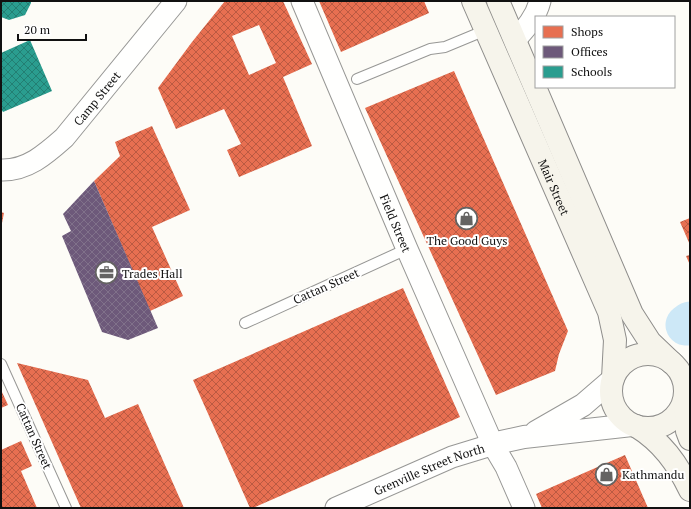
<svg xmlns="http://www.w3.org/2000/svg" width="691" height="509" font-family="'PT Serif',serif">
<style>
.shops{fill:url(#shops-cross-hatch);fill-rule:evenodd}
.offices{fill:url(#offices-cross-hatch)}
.schools{fill:url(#schools-cross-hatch)}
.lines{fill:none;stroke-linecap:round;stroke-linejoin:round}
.river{stroke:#cde8f7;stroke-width:41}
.service-casing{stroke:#979795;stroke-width:12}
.minor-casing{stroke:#979795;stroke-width:23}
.tertiary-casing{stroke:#979795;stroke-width:24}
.secondary-casing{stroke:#8e8d8b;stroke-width:24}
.service{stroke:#fffffe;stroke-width:10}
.minor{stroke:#fffffe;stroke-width:21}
.tertiary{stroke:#fffffe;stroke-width:22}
.secondary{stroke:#f6f4eb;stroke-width:22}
.labels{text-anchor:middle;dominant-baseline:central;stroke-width:4;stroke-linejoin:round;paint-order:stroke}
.street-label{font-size:12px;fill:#111;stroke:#fff}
.poi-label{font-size:12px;fill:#111;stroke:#fff;text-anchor:start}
</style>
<defs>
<pattern id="shops-cross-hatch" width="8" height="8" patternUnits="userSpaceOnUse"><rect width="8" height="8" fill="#e76f51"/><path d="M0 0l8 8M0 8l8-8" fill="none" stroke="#ba5a42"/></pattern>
<pattern id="offices-cross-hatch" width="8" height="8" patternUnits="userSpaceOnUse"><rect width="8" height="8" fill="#6d597a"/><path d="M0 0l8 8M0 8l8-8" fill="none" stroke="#80718a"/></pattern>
<pattern id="schools-cross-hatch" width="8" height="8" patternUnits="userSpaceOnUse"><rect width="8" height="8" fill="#2a9d8f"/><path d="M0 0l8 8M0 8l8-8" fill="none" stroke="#237f73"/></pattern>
</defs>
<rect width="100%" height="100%" fill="#fdfcf7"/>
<path class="shops" d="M225,1H283L312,64L283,77L312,146L239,177L227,150L241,144L224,109L176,129L158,88L192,42ZM259,25L276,63L249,75L232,36Z
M319,1H424L429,13L341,52Z
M454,71L568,331L559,354L555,371L496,395L365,108Z
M152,126L190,210L152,227L183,296L150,311L94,181L120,156L115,142Z
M1,212L4,213L2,223H1Z
M690,218V245L680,222Z
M690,255V265L686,256Z
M403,288L460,417L253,508H250L193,380Z
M17,363L88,380L105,418L138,404L184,508H81Z
M1,390L8,405L1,408Z
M21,441L32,466L21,471L37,508H1V450Z
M625,455L648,508H542L536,494Z"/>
<path class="offices" d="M94,181L158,328L128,340L102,332L62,236L71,231L63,214Z"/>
<path class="schools" d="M1,1H31V3L25,15L9,20L1,17Z
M30,40L52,91L3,112L1,109V53Z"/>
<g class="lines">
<path class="river" d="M686,325L690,322"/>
<defs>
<path id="service" d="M357,79L430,49L445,47L486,30
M245,323L407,249
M1,364L66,508"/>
<g id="minor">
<path id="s1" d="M302,1L407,249L493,445L506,467L524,508"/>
<path d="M515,40C526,28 536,17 540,1"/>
<path id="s2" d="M1,170C27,171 46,154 64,138L176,1"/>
<path id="s3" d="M336,508L452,457L501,442"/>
</g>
<path id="tertiary" d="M536,432L583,405L612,380
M501,442L524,437L632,425"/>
<g id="secondary">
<path id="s4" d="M473,1L609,312L615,340L613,378"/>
<path d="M498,1L632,314L650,342L672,363"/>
<circle cx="648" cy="391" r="37"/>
<path d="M685,396L687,431L690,439"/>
<path d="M636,426C662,442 677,463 690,490"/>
</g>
</defs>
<use href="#service" class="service-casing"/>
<use href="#minor" class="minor-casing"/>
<use href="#tertiary" class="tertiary-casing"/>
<use href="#secondary" class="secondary-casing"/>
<use href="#service" class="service"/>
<use href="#minor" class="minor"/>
<use href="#tertiary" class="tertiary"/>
<use href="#secondary" class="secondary"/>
</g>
<defs>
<symbol id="shop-ring" viewBox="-11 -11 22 22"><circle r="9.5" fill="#fff" stroke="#646362" stroke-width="1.5"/><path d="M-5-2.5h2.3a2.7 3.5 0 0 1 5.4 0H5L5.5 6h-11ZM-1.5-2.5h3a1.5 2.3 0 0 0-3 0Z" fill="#646362"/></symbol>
<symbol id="office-ring" viewBox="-11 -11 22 22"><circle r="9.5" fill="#fff" stroke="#646362" stroke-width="1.5"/><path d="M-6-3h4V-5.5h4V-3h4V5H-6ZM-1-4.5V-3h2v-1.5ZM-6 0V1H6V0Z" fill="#646362"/></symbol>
</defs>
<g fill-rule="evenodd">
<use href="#shop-ring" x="454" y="206" width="25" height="25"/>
<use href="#office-ring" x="94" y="260" width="25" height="25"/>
<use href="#shop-ring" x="594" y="462" width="25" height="25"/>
</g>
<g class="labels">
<g class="street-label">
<text stroke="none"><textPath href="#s2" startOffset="124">Camp Street</textPath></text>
<text stroke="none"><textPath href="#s4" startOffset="203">Mair Street</textPath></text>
<text stroke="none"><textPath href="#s1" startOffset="241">Field Street</textPath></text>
<text transform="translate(326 286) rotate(-24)">Cattan Street</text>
<text transform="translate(34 436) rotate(66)">Cattan Street</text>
<text stroke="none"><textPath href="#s3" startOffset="101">Grenville Street North</textPath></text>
</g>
<g class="poi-label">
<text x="467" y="240" text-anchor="middle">The Good Guys</text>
<text x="122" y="273">Trades Hall</text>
<text x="622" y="474">Kathmandu</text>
</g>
</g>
<rect width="691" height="509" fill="none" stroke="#111111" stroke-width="4"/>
<rect x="535" y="16" width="140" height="72" fill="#ffffff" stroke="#a0a0a0"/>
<rect x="543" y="26" width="20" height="12" fill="#e76f51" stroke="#a0a0a0"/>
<text x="571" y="36" font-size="12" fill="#111111">Shops</text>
<rect x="543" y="46" width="20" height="12" fill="#6d597a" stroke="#a0a0a0"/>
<text x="571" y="56" font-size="12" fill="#111111">Offices</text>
<rect x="543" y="66" width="20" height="12" fill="#2a9d8f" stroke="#a0a0a0"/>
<text x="571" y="76" font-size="12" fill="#111111">Schools</text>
<path d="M18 34v6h68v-6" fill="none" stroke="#111111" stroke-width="2"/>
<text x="24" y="34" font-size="12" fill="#111111" stroke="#ffffff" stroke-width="3" paint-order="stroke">20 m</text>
</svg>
